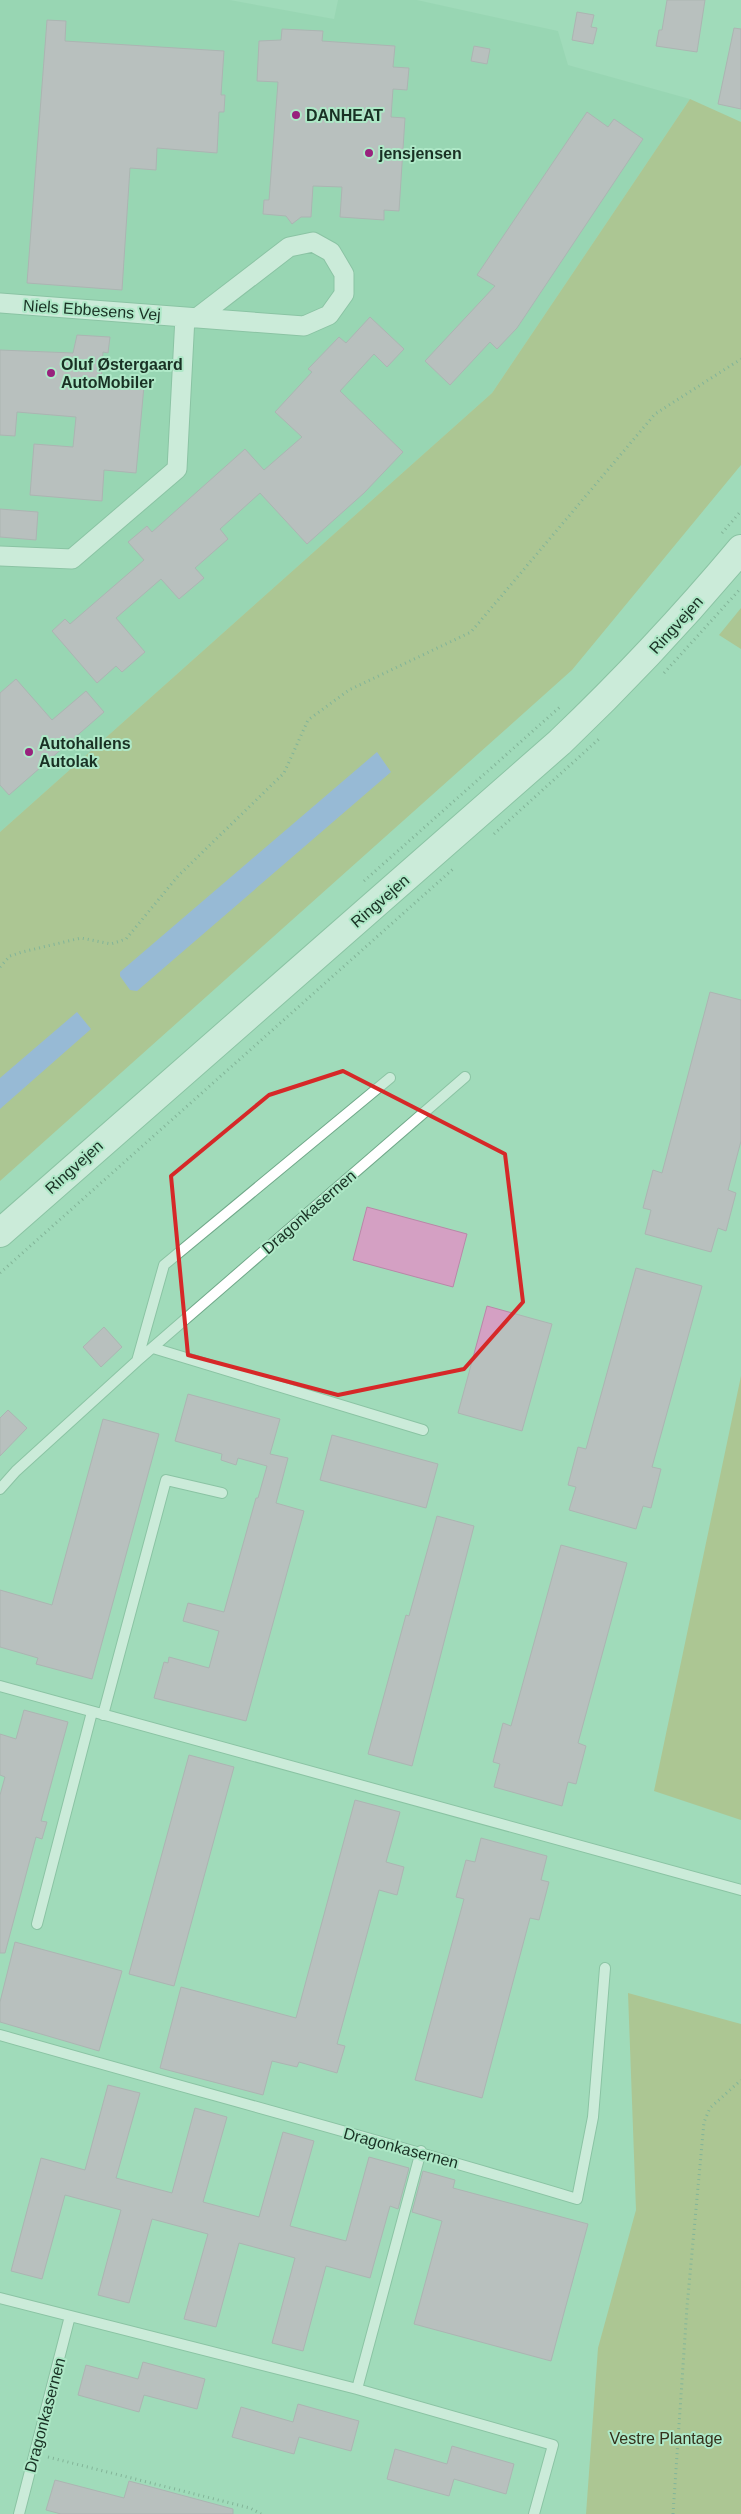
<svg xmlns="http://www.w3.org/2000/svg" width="741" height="2514" font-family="Arial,sans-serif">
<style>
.built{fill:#8fd1ac}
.green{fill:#baad65}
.water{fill:#8c92f7}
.building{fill:#d4a0c3;stroke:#b987a8}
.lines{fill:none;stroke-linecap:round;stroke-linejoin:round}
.lane-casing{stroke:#70a889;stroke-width:12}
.street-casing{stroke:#70a889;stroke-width:21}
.primary-casing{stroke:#70a889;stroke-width:30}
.path{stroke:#5d866f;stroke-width:3;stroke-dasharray:1 4;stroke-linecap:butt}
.lane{stroke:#fff;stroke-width:10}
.street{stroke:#fff;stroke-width:19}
.primary{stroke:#fff;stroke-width:28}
.marked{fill:none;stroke:#d62828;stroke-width:4;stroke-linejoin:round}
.poi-dot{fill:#98227d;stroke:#aee8c7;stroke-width:2}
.labels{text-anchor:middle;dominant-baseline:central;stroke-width:4;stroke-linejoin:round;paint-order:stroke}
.poi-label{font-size:16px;font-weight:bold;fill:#193124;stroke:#aee8c7;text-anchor:start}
.street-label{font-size:16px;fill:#193124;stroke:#aee8c7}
.park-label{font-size:16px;fill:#34301b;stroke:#aee8c7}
</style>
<rect width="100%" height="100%" fill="#a1dbba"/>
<path class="built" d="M0,0H230L334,19L338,0H417L558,31L568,65L690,99L492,393L0,832Z"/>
<path class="green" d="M690,99L741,122V465L572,670L0,1181V832L492,393Z
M741,608V649L719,635Z
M741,1376V1820L654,1791Z
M628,1993L741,2024V2514H586L598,2348L636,2210Z"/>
<path class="water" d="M377,752L391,772L137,991L130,990L120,976V972Z
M77,1012L91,1029L0,1109V1078Z"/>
<path class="building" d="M667,0H705L697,52L656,46L659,30H662Z
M577,12L594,15L591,27L597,28L593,44L572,40Z
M47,20L66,21L65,41L224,51L221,95H225L224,112H219L217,153L157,148L156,170L130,168L122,290L27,283Z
M734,28L741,29V109L718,104Z
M282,29L323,31L322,41L395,46L393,67L409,68L407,90L393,89L391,117L405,118L399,211L384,210V220L340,217L342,187L313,186L311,217H301L292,224L286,216L263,214L264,200H269L278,82L257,81L259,41L281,40Z
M474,46L490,49L487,64L471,61Z
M587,112L608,127L614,119L643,139L517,328L497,349L490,342L450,385L425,361L495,286L477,275Z
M370,317L404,349L387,367L374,354L340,391L403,452L364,493L307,544L260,493L220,529L228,539L195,568L204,578L179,599L161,579L116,618L145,652L122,672L116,666L97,683L52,631L65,619L70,624L144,560L128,542L147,526L152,532L245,449L264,470L302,437L275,412L312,372L308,369L339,337L346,343Z
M77,335L110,337L108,353L103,352L101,383L144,386L136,473L104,470L102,501L30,495L34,444L73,447L76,417L17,412L15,436L0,435V350L73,353Z
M0,509L38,512L36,540L0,537Z
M16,679L52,720L86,691L104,712L9,795L0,785V693Z
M710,992L741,1000V1141L728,1190L736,1193L726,1231L718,1228L711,1252L645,1234L651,1210L643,1208L653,1170L662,1173Z
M367,1207L467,1234L453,1287L353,1260Z
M636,1268L702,1286L652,1467L661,1469L651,1508L643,1506L636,1529L569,1510L576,1487L568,1485L578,1447L586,1449Z
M487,1306L552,1324L522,1431L458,1413Z
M104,1327L122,1347L101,1367L83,1347Z
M188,1394L280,1419L270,1454L288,1458L276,1503L304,1511L246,1721L154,1698L164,1662L168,1663L169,1657L209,1668L219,1631L183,1621L188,1603L224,1612L256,1498H258L267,1466L238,1458L236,1465L221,1460L222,1454L175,1441Z
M8,1410L27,1428L0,1456V1418Z
M103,1419L159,1434L92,1679L36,1664L38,1658L0,1647V1590L52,1605Z
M332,1435L438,1464L426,1508L320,1480Z
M437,1516L474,1526L412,1766L368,1754L406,1615L409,1616Z
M561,1545L627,1563L578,1743L586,1746L576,1784L568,1782L562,1806L494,1787L500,1764L493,1762L503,1723L511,1726Z
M24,1710L68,1722L41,1821L47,1822L42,1839L36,1837L5,1953H0V1795L5,1777L0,1775V1734L16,1739Z
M189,1755L234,1767L174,1986L129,1974Z
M355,1800L400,1812L386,1862L404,1867L397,1895L379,1890L337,2044L345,2046L337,2073L299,2062L297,2067L272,2061L263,2095L160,2068L181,1987L296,2018Z
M481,1838L547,1856L541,1880L549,1882L539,1920L530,1918L482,2098L415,2080L464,1899L456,1897L466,1860L475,1862Z
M15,1942L122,1971L99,2051L0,2022V2002Z
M108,2085L140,2093L116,2178L172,2193L195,2108L227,2117L203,2202L259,2217L283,2132L314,2141L290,2226L346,2241L369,2157L409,2168L398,2209L390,2206L370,2278L326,2266L303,2351L272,2343L295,2258L239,2243L216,2327L184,2319L208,2234L152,2219L129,2303L98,2295L121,2210L65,2195L42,2279L11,2271L41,2158L85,2170Z
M423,2171L455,2180L453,2188L588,2224L551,2361L414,2324L442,2221L412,2212Z
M143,2362L205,2379L197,2409L144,2395L139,2412L78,2395L86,2365L138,2379Z
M298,2404L359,2421L351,2451L299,2437L294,2454L232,2437L241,2407L293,2422Z
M452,2446L514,2464L506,2494L454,2479L449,2496L387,2479L395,2449L447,2464Z
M55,2480L124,2498L129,2481L233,2509V2514H61L46,2510Z"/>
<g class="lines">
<defs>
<path id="lane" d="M153,1348L423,1430
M137,1361L164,1265L390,1078
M0,1489L16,1471L137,1361L465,1077
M0,1686L741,1890
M103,1715L166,1480L222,1493
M37,1924L92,1712
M0,2035C192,2090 385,2141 577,2199L593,2117L605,1968
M0,2298L357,2389L553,2445L534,2514
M357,2389L421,2151
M19,2514L70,2316"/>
<path id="street" d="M0,303L304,326L329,315L344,294V274L331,252L313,242L289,247L198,317
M0,556L72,559L177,469L185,317"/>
<path id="primary" d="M0,1233L560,742C624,681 684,617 741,549"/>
</defs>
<use href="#lane" class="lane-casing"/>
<use href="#street" class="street-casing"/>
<use href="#primary" class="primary-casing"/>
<path class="path" d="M722,533L741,511
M664,673L741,588
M494,834L600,738
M364,881L561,706
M0,967L10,956L22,952L81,938L111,944L126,939L178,876L284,773L308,720L349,690L471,632L655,414L741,359
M0,1273L453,869
M48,2457L250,2508L261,2514
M673,2514L687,2307L704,2122L710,2108L741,2080"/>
<use href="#lane" class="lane"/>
<use href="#street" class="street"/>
<use href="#primary" class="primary"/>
</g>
<path d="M0 0H741V2514H0ZM343,1071L505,1154L523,1302L464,1369L338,1395L188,1355L171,1176L269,1095Z" fill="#a1dbba" fill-opacity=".55" fill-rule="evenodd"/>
<path class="marked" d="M343,1071L505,1154L523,1302L464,1369L338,1395L188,1355L171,1176L269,1095Z"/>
<g class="poi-dot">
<circle cx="296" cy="115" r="5"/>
<circle cx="369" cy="153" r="5"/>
<circle cx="51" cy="373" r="5"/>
<circle cx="29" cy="752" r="5"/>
</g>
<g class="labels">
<g class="poi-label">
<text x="306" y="115">DANHEAT</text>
<text x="379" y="153">jensjensen</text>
<text x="61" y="364">Oluf Østergaard<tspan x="61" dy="18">AutoMobiler</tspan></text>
<text x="39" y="743">Autohallens<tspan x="39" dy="18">Autolak</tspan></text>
</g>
<g class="street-label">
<text transform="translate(92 310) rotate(4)">Niels Ebbesens Vej</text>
<text transform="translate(676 625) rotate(-48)">Ringvejen</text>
<text transform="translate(380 901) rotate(-41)">Ringvejen</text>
<text transform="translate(74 1167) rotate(-42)">Ringvejen</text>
<text transform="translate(309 1212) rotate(-41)">Dragonkasernen</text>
<text transform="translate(401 2148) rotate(15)">Dragonkasernen</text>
<text transform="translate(45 2415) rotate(-75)">Dragonkasernen</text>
</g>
<g class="park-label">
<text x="666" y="2438">Vestre Plantage</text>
</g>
</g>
</svg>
